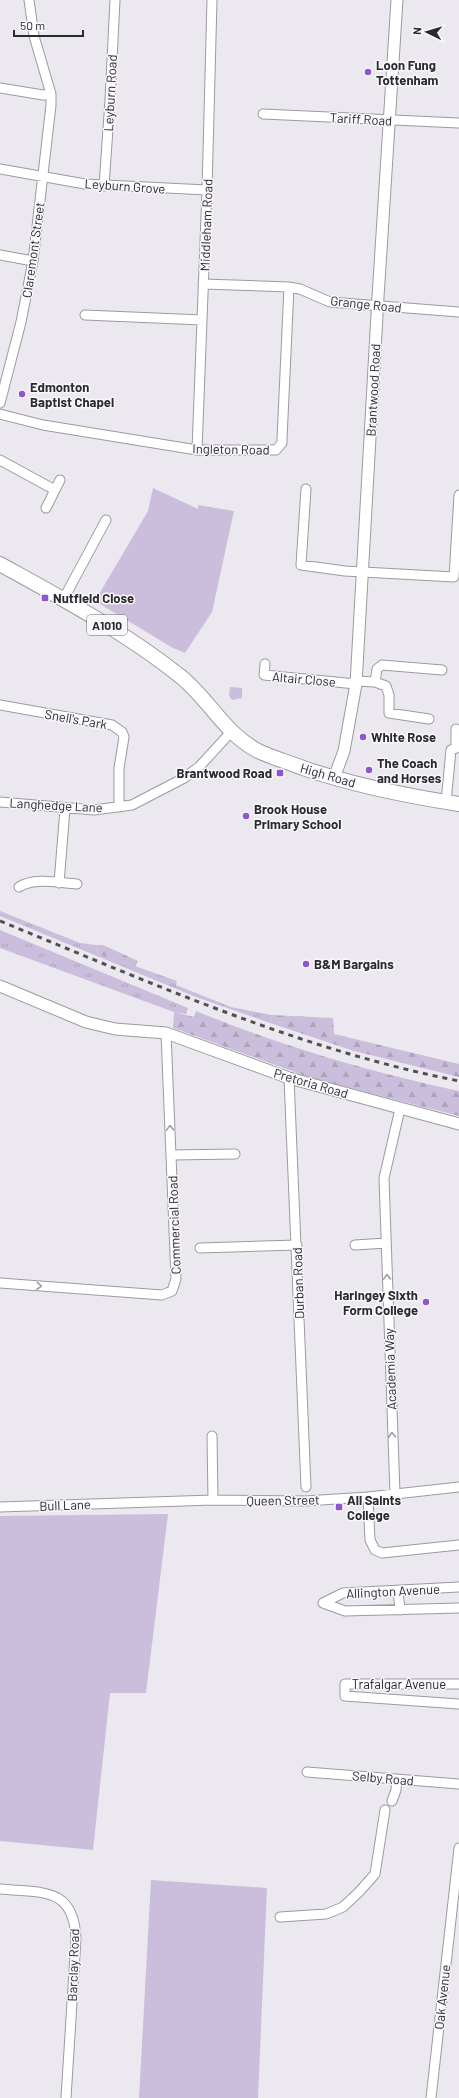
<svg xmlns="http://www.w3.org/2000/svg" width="459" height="2098" font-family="Barlow,sans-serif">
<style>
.grass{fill:url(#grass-tufts)}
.forest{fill:url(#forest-firs)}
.green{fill:#cabedc}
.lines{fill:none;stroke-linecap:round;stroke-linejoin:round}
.minor-casing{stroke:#9c9a9f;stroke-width:11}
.tertiary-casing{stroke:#9c9a9f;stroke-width:13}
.primary-casing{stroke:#9c9a9f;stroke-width:16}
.minor{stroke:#fff;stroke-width:9}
.tertiary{stroke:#fff;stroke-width:11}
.primary{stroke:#fff;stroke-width:14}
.rail{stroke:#525053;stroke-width:3;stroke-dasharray:5 5;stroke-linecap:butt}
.oneway{stroke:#a09fa0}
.poi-dot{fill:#8e55cc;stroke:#f9f7fc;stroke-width:1.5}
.labels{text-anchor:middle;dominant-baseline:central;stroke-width:3;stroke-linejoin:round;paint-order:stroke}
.shield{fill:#f9f7fc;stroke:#69686a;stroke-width:1}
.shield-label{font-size:12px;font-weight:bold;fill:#2b2a2c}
.poi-label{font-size:13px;font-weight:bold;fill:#2b2a2c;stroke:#f9f7fc;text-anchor:start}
.street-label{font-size:13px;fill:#2b2a2c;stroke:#f9f7fc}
</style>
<defs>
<pattern id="grass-tufts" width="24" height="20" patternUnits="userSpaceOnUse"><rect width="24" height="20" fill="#cabedc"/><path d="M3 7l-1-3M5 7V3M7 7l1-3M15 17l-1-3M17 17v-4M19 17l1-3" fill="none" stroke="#aea3bd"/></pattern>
<pattern id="forest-firs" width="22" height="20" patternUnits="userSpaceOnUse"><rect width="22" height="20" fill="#cabedc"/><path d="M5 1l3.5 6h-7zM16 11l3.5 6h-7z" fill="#aea3bd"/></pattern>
</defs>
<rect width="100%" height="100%" fill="#ebe9ef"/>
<path class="grass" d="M0,911L80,943L96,945L97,953L133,968L135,966L177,981L176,985L231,1007L272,1015L270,1023L196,997L0,916Z
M0,930L188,1008L186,1014L174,1012L0,948Z"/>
<path class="forest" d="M96,945H103L138,961L133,969L97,953Z
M196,1011C281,1046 369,1072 459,1091V1116L311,1078L173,1028L174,1012L194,1017Z
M272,1015L333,1018L334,1034L459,1064V1077L354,1051L270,1023Z"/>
<path class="green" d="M153,488L198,509V505L234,511L212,612L185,653L173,648L95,601L148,511Z
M230,687L242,688V698L232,700L229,696Z
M168,1514L146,1693H110L93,1850L0,1841V1516Z
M151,1880L267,1888L258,2098H139Z"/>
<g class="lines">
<defs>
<path id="minor" d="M0,88L43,95L51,94
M263,114L459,123
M0,169L85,184L207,190
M104,186L110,100L115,0
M0,255L33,261
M203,284L289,287L300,289L330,302L459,312
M85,315L202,320
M0,403L21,322L33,261L51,105V94L34,36L29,0
M0,414L43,425L197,450H276L282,443V439L289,287
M197,450L207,190L212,0
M0,460L55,490
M306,489L301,565L345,571L454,577L459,495
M46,508L60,480
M63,600L106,520
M265,664L264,675L356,684
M356,681L375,682L386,686L389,695V713L429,719
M375,682L377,669L382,665L442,670
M0,705L112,725L122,732L124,737L119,768V807
M456,747V729
M0,802L94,810L132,805L184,778L199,767L231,732
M446,802L451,750L459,747
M59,883L65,809
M19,887C35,877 59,883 77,884
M289,1078L306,1487
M172,1155L235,1154
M355,1245L386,1243
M200,1248L297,1245
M0,1283L162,1295L172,1291L176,1279L166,1033
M212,1436L213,1500
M395,1494L384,1178L400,1109
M368,1497L370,1540L375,1550L382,1553L459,1545
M0,1507L213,1500L305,1501L368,1497L459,1487
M459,1587L343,1593L323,1603L345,1611L459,1608
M398,1591L400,1610
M459,1684H345V1696L459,1704
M307,1772L459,1784
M392,1801L396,1790L397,1779
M0,1889C41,1893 74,1886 76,1939L66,2098
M280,1917L326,1914L343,1907L359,1892L375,1874L385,1810
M431,2098L459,1848"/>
<path id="tertiary" d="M334,778L344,751L356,684L378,297L397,0
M0,986L86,1022L115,1029L166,1033L289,1078L459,1124"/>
<path id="primary" d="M0,564C61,598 125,632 180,676C209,699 224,733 258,751C273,758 288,762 303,768C353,785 407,796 459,804"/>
</defs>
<use href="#minor" class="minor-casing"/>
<use href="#tertiary" class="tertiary-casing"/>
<use href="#primary" class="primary-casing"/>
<use href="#minor" class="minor"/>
<use href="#tertiary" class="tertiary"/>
<use href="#primary" class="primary"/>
<path class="rail" d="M0,921C152,983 297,1049 459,1081"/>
</g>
<defs><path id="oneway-chevron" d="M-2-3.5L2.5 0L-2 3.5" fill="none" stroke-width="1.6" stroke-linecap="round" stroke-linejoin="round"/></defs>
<g class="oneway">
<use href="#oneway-chevron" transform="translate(170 1128) rotate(-92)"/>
<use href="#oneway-chevron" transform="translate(387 1277) rotate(-92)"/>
<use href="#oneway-chevron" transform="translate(39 1286) rotate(4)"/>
<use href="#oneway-chevron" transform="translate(392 1435) rotate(-93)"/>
</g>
<g class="poi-dot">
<circle cx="368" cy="72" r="4"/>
<circle cx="22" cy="394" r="4"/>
<rect x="41" y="594" width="8" height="8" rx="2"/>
<circle cx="363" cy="737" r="4"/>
<circle cx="369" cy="770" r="4"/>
<rect x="276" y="769" width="8" height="8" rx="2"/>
<circle cx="246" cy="816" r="4"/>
<circle cx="306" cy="964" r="4"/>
<circle cx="426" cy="1302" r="4"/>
<rect x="335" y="1503" width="8" height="8" rx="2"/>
</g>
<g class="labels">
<rect class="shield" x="87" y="615" width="40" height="20" rx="3"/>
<g class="shield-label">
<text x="107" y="625">A1010</text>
</g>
<g class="poi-label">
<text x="376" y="65">Loon Fung<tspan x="376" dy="15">Tottenham</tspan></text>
<text x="30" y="387">Edmonton<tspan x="30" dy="15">Baptist Chapel</tspan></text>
<text x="53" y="598">Nutfield Close</text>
<text x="371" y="737">White Rose</text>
<text x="377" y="763">The Coach<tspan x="377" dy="15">and Horses</tspan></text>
<text x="272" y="773" text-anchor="end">Brantwood Road</text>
<text x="254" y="809">Brook House<tspan x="254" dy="15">Primary School</tspan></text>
<text x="314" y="964">B&amp;M Bargains</text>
<text x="418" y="1295" text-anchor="end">Haringey Sixth<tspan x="418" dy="15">Form College</tspan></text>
<text x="347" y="1500">All Saints<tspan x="347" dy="15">College</tspan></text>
</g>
<g class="street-label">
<text transform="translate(110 93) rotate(-87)">Leyburn Road</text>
<text transform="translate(361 119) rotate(3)">Tariff Road</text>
<text transform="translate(125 186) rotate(4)">Leyburn Grove</text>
<text transform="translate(206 225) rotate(-88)">Middleham Road</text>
<text transform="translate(33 250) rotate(-82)">Claremont Street</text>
<text transform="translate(366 304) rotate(6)">Grange Road</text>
<text transform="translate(373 390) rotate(-87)">Brantwood Road</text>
<text transform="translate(231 449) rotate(1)">Ingleton Road</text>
<text transform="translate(304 679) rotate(5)">Altair Close</text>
<text transform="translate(76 719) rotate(10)">Snell's Park</text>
<text transform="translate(328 775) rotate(16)">High Road</text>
<text transform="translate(56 805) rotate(3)">Langhedge Lane</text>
<text transform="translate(311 1083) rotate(16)">Pretoria Road</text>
<text transform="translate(174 1225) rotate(-92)">Commercial Road</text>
<text transform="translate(298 1283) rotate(-92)">Durban Road</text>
<text transform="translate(390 1369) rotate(-92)">Academia Way</text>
<text transform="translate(283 1500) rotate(-1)">Queen Street</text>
<text transform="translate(65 1505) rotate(-2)">Bull Lane</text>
<text transform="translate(393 1591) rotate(-3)">Allington Avenue</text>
<text x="399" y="1684">Trafalgar Avenue</text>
<text transform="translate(383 1778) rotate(5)">Selby Road</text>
<text transform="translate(73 1965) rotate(-88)">Barclay Road</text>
<text transform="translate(442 1997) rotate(-84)">Oak Avenue</text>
</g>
</g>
<g transform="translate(427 32) rotate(275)" stroke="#f9f7fc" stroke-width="3" paint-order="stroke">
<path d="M0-3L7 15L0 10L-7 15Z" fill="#2b2a2c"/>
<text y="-6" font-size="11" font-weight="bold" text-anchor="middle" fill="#2b2a2c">N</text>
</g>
<path d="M14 30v6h69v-6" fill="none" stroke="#2b2a2c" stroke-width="2"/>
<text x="20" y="30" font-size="12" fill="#2b2a2c" stroke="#f9f7fc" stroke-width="3" paint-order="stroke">50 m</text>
</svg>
